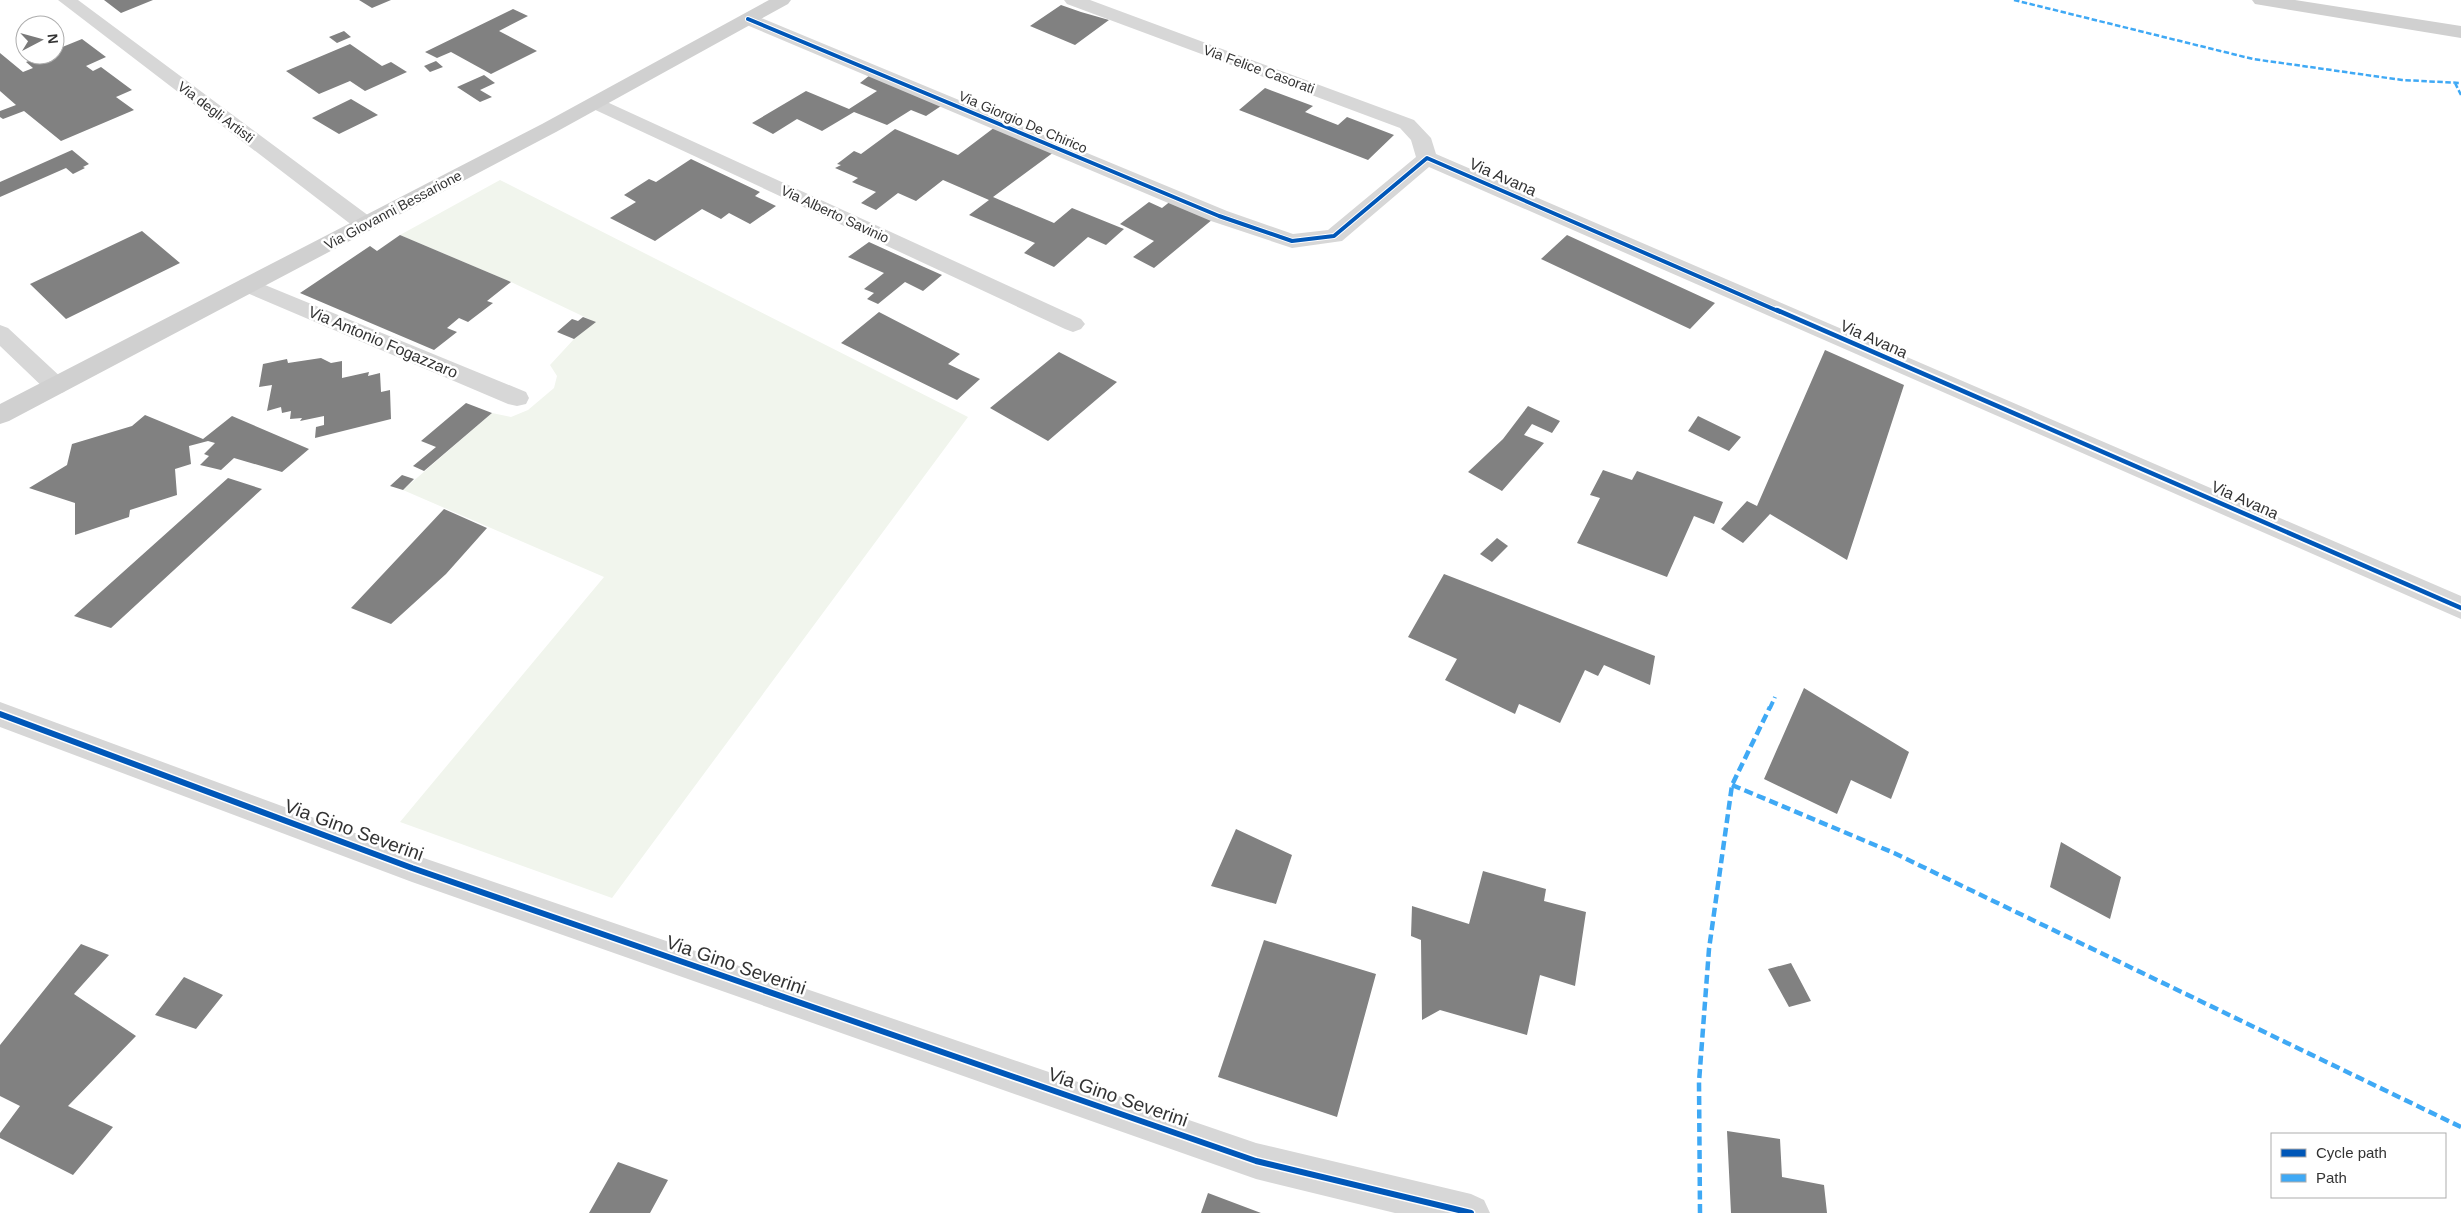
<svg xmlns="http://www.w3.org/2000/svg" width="2461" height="1213" font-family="Arial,sans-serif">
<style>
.green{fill:#f1f5ed}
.building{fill:#818181}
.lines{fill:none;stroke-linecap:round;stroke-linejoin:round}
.street{fill:#d7d7d7;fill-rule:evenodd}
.secondary{fill:#d0d0d0;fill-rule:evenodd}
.quiet-far2{stroke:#3fa9f5;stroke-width:2.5;stroke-dasharray:5.5 2.5;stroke-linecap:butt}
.quiet-far1{stroke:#3fa9f5;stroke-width:4;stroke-dasharray:7 4;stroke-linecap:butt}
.quiet{stroke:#3fa9f5;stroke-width:4.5;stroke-dasharray:9 4.5;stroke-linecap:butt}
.cycleway-far2-casing{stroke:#fff;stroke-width:6}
.cycleway-far1-casing{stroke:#fff;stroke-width:8}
.cycleway-casing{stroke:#fff;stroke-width:9}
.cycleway-far2{stroke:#0057b8;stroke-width:4}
.cycleway-far1{stroke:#0057b8;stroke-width:4.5}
.cycleway{stroke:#0057b8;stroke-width:6}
.labels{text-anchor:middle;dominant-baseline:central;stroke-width:5;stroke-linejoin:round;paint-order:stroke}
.far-street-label{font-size:14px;fill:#333;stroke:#fff}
.street-label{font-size:16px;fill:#333;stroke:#fff}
.near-street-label{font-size:19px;fill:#333;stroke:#fff}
</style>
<rect width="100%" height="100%" fill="#fff"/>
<path class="green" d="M500,180L968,417L612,898L400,822L604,577L403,490L492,413L511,417L528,410L554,388L557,376L550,365L574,339L595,322L511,282L400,235Z"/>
<path class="building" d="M104,0H153L121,13Z
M359,0H391L372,8Z
M1061,5L1081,12L1109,20L1075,45L1030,26Z
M513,9L528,16L499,31L537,51L491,74L451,52L437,58L425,52Z
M344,31L351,37L337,43L329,37Z
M82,39L106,57L86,66L93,71L101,67L132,90L116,97L134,110L61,141L24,111L3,119L0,117V111L16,105L0,91V53L23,72L33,68L26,62L43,55H55V50Z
M350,44L382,66L391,62L407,72L365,91L350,81L319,94L286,71Z
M436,61L443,67L430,72L424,66Z
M484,75L495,83L480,90L492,97L480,102L457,87Z
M870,75L941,106L926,116L911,110L887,125L854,112L822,131L797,119L773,134L752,123L806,91L849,109L877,91L860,83Z
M1265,88L1313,106L1305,112L1338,125L1347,117L1394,135L1368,160L1239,110Z
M351,99L378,115L339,134L312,118Z
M995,127L1054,152L993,197L1054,223L1072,208L1124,229L1106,245L1088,237L1054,267L1024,253L1035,243L969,215L989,200L943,180L916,201L898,193L876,210L861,203L876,192L852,182L858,178L835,168L841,165L837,164L854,151L861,154L895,129L958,155Z
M72,150L89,164L83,167L85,168L73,174L66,168L0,197V182Z
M691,159L760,192L755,196L776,206L750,224L729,213L721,219L702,209L655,241L610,218L636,202L624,195L649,179L656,182Z
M1172,200L1213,219L1154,268L1133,257L1154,241L1120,224L1149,202L1162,208Z
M142,231L180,263L66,319L30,284Z
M400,235L511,282L487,301L493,303L468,322L459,318L447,328L457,332L434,350L300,293L370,246L377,251Z
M1567,235L1715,303L1690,329L1541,259Z
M869,242L924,267L942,275L923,291L905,282L878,304L867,299L874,293L864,289L884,273L848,257Z
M879,312L960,354L948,364L980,379L957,400L841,343Z
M583,317L596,322L574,339L557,332L572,319L578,321Z
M1825,350L1904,385L1847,560L1770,514L1743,543L1721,529L1747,501L1757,506Z
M1059,352L1117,382L1048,441L990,408Z
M321,358L331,363L342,361V378L369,372L368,376L380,373L381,392L390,390L391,419L315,438L316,427L324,425V416L300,421L302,418L290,419L291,411L282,413L281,407L267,411L272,385L259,387L263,364L287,359L288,363Z
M466,403L492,413L424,471L413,466L436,447L421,441Z
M1528,406L1560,421L1552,433L1532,424L1524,435L1544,443L1502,491L1468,472L1503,439Z
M145,415L203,439L232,416L309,449L282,472L234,458L221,470L200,465L209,456L204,454L215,443L208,441L189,446L191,464L175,469L177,495L130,510L129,517L75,535V503L29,488L67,465L72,444L132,426Z
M1698,416L1741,437L1729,451L1688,431Z
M1603,470L1632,480L1637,471L1723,502L1714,524L1694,516L1667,577L1577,543L1600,498L1590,495Z
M402,475L414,479L403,490L390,486Z
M228,478L262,489L111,628L74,616Z
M444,509L487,528L446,574L391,624L351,608Z
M1497,538L1508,546L1492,562L1480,554Z
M1444,574L1655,656L1650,685L1604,665L1598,676L1585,670L1560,723L1519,704L1515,714L1445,680L1457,659L1408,637Z
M1804,688L1909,752L1891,799L1851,780L1837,814L1764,779Z
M1236,829L1292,855L1276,904L1211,886Z
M2061,842L2121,877L2110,919L2050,887Z
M1483,871L1546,889L1544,901L1586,912L1575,986L1540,975L1527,1035L1440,1010L1422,1020L1421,940L1411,936L1412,906L1469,924Z
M1264,940L1376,974L1337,1117L1218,1077Z
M81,944L109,955L74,994L136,1036L68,1106L113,1127L73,1175L0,1138V1133L20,1106L0,1096V1045Z
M1791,963L1811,1001L1789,1007L1768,969Z
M184,977L223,995L196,1029L155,1015Z
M1727,1131L1780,1139L1782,1177L1824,1185L1827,1213H1731Z
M618,1162L668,1180L650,1213H589Z
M1208,1193L1261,1213H1201Z"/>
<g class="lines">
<path class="street" d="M58,0H78L373,219L376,224L373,229L365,231L357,229Z
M1064,0H1090L1414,120L1431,138L1436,154L2461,596V619L1429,167L1342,241L1292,248L1211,221L742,23L739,19L742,15H754L1227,211L1293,234L1328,230L1416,157L1411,140L1400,128L1067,4Z
M596,97L1081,319L1085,324L1081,329L1073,332L1065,329L589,107L586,103L589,99Z
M248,278L526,392L529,398L526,404L517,406L508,404L240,290L237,285L240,280Z
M0,325L8,328L64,380L68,386L64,392L56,394L48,392L0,346Z
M0,702L412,854L1256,1143L1471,1194L1484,1200L1490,1213H1395L1256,1179L412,882L0,727Z"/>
<path class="secondary" d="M769,0H791L788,4L556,132L9,421L0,424V404L542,124Z
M2252,0H2295L2461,26V38L2261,5L2255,4Z"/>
<path class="quiet-far2" d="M2014,0L2253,59L2402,80L2461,83
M2455,83L2461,95"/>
<path class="quiet-far1" d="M1770,708L1775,697"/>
<path class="quiet" d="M1732,785L1894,853L2461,1127
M1700,1213L1699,1082L1709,949L1732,785L1770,707"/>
<defs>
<path id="cycleway-far2" d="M748,19L1219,216L1292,241L1334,236L1427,158L1780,312"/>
<path id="cycleway-far1" d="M1777,310L2461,608"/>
<path id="cycleway" d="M0,714L412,868L1256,1161L1471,1213"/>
</defs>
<use href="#cycleway-far2" class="cycleway-far2-casing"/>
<use href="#cycleway-far1" class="cycleway-far1-casing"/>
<use href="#cycleway" class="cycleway-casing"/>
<use href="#cycleway-far2" class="cycleway-far2"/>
<use href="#cycleway-far1" class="cycleway-far1"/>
<use href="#cycleway" class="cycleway"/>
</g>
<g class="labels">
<g class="far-street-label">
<text transform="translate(1259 69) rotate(20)">Via Felice Casorati</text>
<text transform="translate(216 112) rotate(37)">Via degli Artisti</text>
<text transform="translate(1023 122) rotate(23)">Via Giorgio De Chirico</text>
<text transform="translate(393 210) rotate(-28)">Via Giovanni Bessarione</text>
<text transform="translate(835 214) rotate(25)">Via Alberto Savinio</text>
</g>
<g class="street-label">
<text transform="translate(1503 177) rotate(24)">Via Avana</text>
<text transform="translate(1874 339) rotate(24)">Via Avana</text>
<text transform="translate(383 342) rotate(23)">Via Antonio Fogazzaro</text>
<text transform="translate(2245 500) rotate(24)">Via Avana</text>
</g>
<g class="near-street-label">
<text transform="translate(354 830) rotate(20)">Via Gino Severini</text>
<text transform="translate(736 965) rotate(19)">Via Gino Severini</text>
<text transform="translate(1118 1097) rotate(19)">Via Gino Severini</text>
</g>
</g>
<rect x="2271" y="1133" width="175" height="65" fill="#ffffff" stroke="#adadad"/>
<rect x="2281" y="1149" width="25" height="8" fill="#0057b8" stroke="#adadad"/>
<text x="2316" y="1158" font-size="15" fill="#333333">Cycle path</text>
<rect x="2281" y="1174" width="25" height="8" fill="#3fa9f5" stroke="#adadad"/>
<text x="2316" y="1183" font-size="15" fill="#333333">Path</text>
<g transform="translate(40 40) rotate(84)"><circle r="24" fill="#ffffff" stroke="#adadad"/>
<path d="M0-4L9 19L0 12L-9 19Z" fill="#7a7a7a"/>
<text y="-8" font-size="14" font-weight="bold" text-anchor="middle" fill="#333333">N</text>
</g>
</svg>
